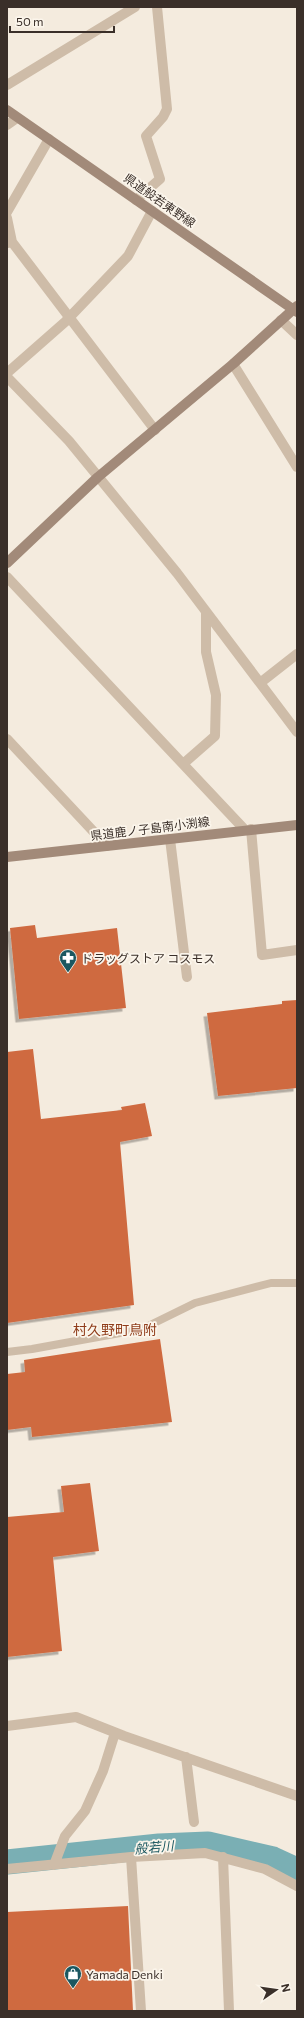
<svg xmlns="http://www.w3.org/2000/svg" width="304" height="2018" font-family="Commissioner,'Noto Sans JP',sans-serif">
<style>
.lines{fill:none;stroke-linecap:round;stroke-linejoin:round}
.river{stroke:#7aafb4;stroke-width:25}
.building{fill:#cf6b41;filter:url(#shadow)}
.lane{stroke:#cebca8;stroke-width:8}
.street{stroke:#cebca8;stroke-width:10}
.secondary{stroke:#a28a79;stroke-width:10}
.labels{text-anchor:middle;dominant-baseline:central;stroke-width:3.5;stroke-linejoin:round;paint-order:stroke}
.street-label{font-size:12px;fill:#3a2f29;stroke:#fbf5eb}
.poi-label{font-size:12px;fill:#3a2f29;stroke:#fbf5eb;text-anchor:start}
.water-label{font-size:13px;font-style:italic;fill:#1b5760;stroke:#fbf5eb}
.quarter-label{font-size:14px;fill:#903d1b;stroke:#fbf5eb}
</style>
<defs>
<filter id="shadow"><feDropShadow dx="-3.5" dy="3.5" stdDeviation="0" flood-color="#0004"/></filter>
</defs>
<rect width="100%" height="100%" fill="#f4ebde"/>
<g class="lines">
<path class="river" d="M7,1862L159,1846L208,1844L273,1859L297,1870"/>
</g>
<path class="building" d="M35,925L37,938L117,928L126,1008L19,1019L10,928Z
M297,1000V1088L218,1096L207,1013L282,1004V1001Z
M33,1049L41,1119L122,1110L121,1107L145,1103L152,1136L120,1142L134,1305L7,1323V1052Z
M160,1339L172,1422L32,1437L31,1427L7,1430V1374L25,1372L24,1360Z
M90,1483L99,1551L53,1557L62,1651L7,1657V1517L64,1512L61,1486Z
M128,1906L133,2011H8L7,1912Z"/>
<g class="lines">
<path class="lane" d="M7,1352L32,1349L142,1329L195,1303L271,1283H297"/>
<path class="street" d="M7,85L135,7
M7,125L17,118
M136,200L160,179L146,136L163,117L167,109L157,7
M7,212L49,139
M7,218L12,242
M7,243L12,242L155,430
M281,320L297,335
M233,364L297,467
M7,373L65,322L128,256L152,211
M7,377L69,441L177,573L297,732
M7,577L245,830
M260,683L297,654
M7,739L107,846
M183,764L215,736L216,695L206,652V612
M251,829L262,955L297,950
M170,839L187,977
M7,1726L76,1717L124,1736L297,1796
M186,1757L194,1822
M131,1857L141,2011
M223,1857L229,2011
M54,1865L65,1836L85,1811L103,1771L115,1733
M7,1869L131,1857L205,1853L265,1869L297,1886"/>
<path class="secondary" d="M7,110L297,312
M7,563L98,477L233,364L297,306
M7,857L297,825"/>
</g>
<defs>
<symbol id="pharmacy-pin" viewBox="-11 -11 22 30"><path d="M0 17L-7.5 6A9.5 9.5 0 1 1 7.5 6Z" fill="#1b5760" stroke="#fbf5eb"/><path d="M-2-6h4v4h4v4h-4v4h-4v-4h-4v-4h4Z" fill="#fff"/></symbol>
<symbol id="shop-pin" viewBox="-11 -11 22 30"><path d="M0 17L-7.5 6A9.5 9.5 0 1 1 7.5 6Z" fill="#1b5760" stroke="#fbf5eb"/><path d="M-5-2.5h2.3a2.7 3.5 0 0 1 5.4 0H5L5.5 6h-11ZM-1.5-2.5h3a1.5 2.3 0 0 0-3 0Z" fill="#fff"/></symbol>
</defs>
<g fill-rule="evenodd">
<use href="#pharmacy-pin" x="58" y="948" width="20" height="27"/>
<use href="#shop-pin" x="63" y="1964" width="20" height="27"/>
</g>
<g class="labels">
<g class="street-label">
<text transform="translate(160 200) rotate(35)">県道般若東野線</text>
<text transform="translate(150 828) rotate(-7)">県道鹿ノ子島南小渕線</text>
</g>
<g class="poi-label">
<text x="81" y="958">ドラッグストア コスモス</text>
<text x="86" y="1974">Yamada Denki</text>
</g>
<g class="water-label">
<text transform="translate(154 1847) rotate(-5)">般若川</text>
</g>
<g class="quarter-label">
<text x="115" y="1329">村久野町鳥附</text>
</g>
</g>
<rect width="304" height="2018" fill="none" stroke="#3a2f29" stroke-width="16"/>
<g transform="translate(276 1990) rotate(77)" stroke="#fbf5eb" stroke-width="3" paint-order="stroke">
<path d="M0-3L7 15L0 10L-7 15Z" fill="#3a2f29"/>
<text y="-6" font-size="11" font-weight="bold" text-anchor="middle" fill="#3a2f29">N</text>
</g>
<path d="M10 26v6h104v-6" fill="none" stroke="#3a2f29" stroke-width="2"/>
<text x="16" y="26" font-size="12" fill="#3a2f29" stroke="#fbf5eb" stroke-width="3" paint-order="stroke">50 m</text>
</svg>
